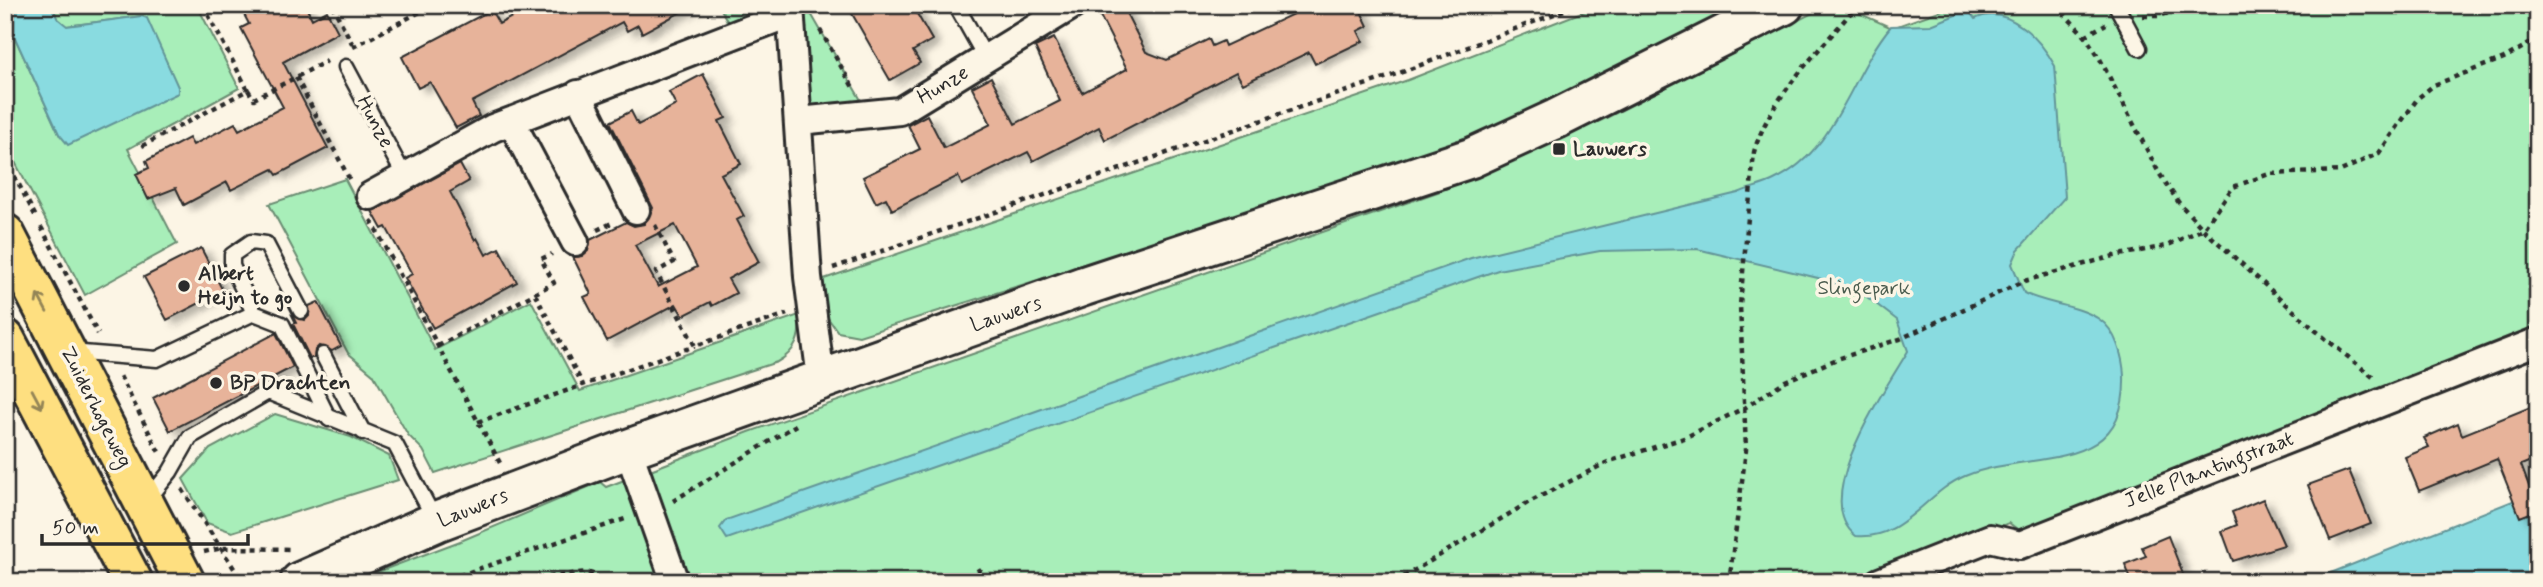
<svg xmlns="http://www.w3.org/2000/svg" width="2543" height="587" font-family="Mynerve,sans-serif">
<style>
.green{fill:#a8eeb9;stroke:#6a8c72;stroke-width:2}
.water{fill:#89dbe0;stroke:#639598;stroke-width:2}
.building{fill:#e7b39a;stroke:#2b2b2b;stroke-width:2;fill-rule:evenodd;filter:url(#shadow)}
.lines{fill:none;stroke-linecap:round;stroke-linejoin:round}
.lane-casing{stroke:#2b2b2b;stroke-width:19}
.street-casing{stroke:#2b2b2b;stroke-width:32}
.secondary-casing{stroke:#2b2b2b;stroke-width:44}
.primary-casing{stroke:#2b2b2b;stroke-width:44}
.path{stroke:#2b2b2b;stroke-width:4.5;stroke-dasharray:5 5;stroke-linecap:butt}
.lane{stroke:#fcf5e5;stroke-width:14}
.street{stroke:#fcf5e5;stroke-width:26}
.secondary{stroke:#fcf5e5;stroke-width:38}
.primary{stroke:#fedf80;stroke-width:38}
.oneway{stroke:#948556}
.poi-dot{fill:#2b2b2b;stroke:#fcf5e5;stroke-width:2.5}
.labels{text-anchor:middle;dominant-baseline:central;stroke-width:7;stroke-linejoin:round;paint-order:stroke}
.street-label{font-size:21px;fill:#2b2b2b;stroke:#fcf5e5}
.poi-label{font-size:21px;font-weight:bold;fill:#2b2b2b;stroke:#fcf5e5;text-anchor:start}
.park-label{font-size:21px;fill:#4a5c4e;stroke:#fcf5e5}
</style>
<defs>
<filter id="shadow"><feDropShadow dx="8" dy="4.5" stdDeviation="3.5" flood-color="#0004"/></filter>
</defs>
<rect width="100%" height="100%" fill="#fcf5e5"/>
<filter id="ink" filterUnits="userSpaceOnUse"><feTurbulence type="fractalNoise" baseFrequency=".0143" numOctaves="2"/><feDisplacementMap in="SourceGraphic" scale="14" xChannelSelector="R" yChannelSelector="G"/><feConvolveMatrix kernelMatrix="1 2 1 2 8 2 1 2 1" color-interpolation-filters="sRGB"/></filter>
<g filter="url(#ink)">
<path class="green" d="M52,5H197L239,88L128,149L177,244L85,295L5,143V16L59,134L142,16L66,26L57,18Z
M719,5H806L869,114L799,121L790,14L734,35Z
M1600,5H1739L1508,121L1411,163L859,336L838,332L825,314L821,280L1408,80Z
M1828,5H1833L1836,10L1843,6L1892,28L1956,5H2538V326L2116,497L2021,532L2009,523L1859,582H351L463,540L600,482L606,487L749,432L1443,190L1602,120Z
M345,179L435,350L531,300L580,391L799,315C801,337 797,351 777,362L435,473L423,450L408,435L373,374L348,353L269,204Z
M275,414L351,437L389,456L398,480L232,532L207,523L183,479L210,449Z"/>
<path class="water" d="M5,5H52L57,18L67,26L142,16L147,18L178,87V93L68,145L59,134L5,16Z
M1968,10L1975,19C2008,3 2041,40 2055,66L2065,197L2018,250L2012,264L2024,293C2047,305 2076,304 2099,319C2116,330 2123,357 2124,376C2127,477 2031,449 1965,476C1926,492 1903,541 1856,536C1808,500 1886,388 1908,351L1897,320L1863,294L1818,278L1697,249L1600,251L1498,270L727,539L720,528L726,520L1471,258L1738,193C1749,188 1762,186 1774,180C1837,151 1850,75 1891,26L1931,25Z
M2538,491V582H2308Z"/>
<path class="building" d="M239,5H305L312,19L327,11L338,32L283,62L328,148L277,175L273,169L231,190L227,182L184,205L176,188L148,199L136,174L149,168L146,161L189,138L193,145L235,123L239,130L283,107L241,28L249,24Z
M534,5H694L642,33L638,25L627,31L622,22L472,102L479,116L456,128L430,82L418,88L402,57L491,10L499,24Z
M847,5H912L932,40L913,51L920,63L890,80Z
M1110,5H1122L1146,52L1167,60L1209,39L1212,46L1223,41L1225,46L1312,5H1358L1368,26L1358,31L1363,41L1315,64L1309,52L1243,84L1236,72L1105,140L1099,127L1033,161L1028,152L962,185L958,176L892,210L886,198L876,203L863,177L920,149L908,125L927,115L944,148L991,124L972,87L991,77L1015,124L1060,101L1035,47L1054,38L1082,93L1127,69L1098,12Z
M703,74L726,118L719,121L741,164L721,174L744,216L737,220L759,262L728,279L736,293L712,306L710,302L683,316L676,304L607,341L584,297L591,294L573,257L582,256L588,251L590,240L626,222L634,226L644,224L653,208L610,122L631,111L638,125L676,105L669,92ZM675,225L697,267L658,287L635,245Z
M460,164L469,181L450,192L475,240L477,238L486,255L499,248L517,282L433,328L405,278L412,274L386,227L382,229L372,211Z
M201,248L223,291L167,320L144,277Z
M318,302L341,346L332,351L319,346L315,350L314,358H310L293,324L296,323L292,315L305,320L309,316V306Z
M276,333L293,367L170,431L153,398Z
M2538,404V458L2521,465L2538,510L2520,517L2497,459L2419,491L2405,457L2429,447L2424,438L2458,423L2462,435Z
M2349,470L2371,524L2330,540L2308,485Z
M2263,499L2284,545L2233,561L2222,531L2237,525L2232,512Z
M2168,536L2186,582H2132L2125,564L2146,556L2142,547Z"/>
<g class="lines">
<defs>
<path id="lane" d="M956,5L987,60
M1037,5L1047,22
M2116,5L2139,48
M346,67L405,177
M254,313L232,266V255L251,242L266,244L301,311
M70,352L157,359L254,313L282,324L329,419
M323,355L363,432
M146,502L170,472L190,437L268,392L395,444L435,520"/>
<path id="street" d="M790,5L808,277L821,379
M578,94L636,210
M511,121L575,242
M799,121L900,111L1073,5
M370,196L493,128L791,13
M628,449L675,582
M1879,582L1990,538L2020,545L2538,341"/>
<path id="secondary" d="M300,582L436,522L628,449L1084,286L1471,158L1556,119L1784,5"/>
<path id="primary" d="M5,234L185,582
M5,339L133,582"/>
</defs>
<use href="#lane" class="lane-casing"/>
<use href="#street" class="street-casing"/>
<use href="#secondary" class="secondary-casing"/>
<use href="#primary" class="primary-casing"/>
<path class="path" d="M332,5L354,47
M2056,5L2085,36L2100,59L2159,173L2179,203L2203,229L2315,330L2374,378
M2143,16H2159L2196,5
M820,30L854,89
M2085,36L2106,24
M353,47L433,5
M296,77L351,182
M248,90L254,99L327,61
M142,146L248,90L203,5
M5,158L37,219
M371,220L500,463
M655,225L674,262L656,272L695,346L787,314
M41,227L98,334
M597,230L614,222
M833,268L1405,71L1578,5
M535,294L583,385L695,346
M438,346L554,283L541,259L552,254
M120,376L159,452
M478,422L583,385
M182,489L243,582
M673,501L796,425
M204,552L222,548L293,549
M440,582L625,519
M509,582L587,572L609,582
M960,582L982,568
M1395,582L1531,501L1610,461L1684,438L1746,407L1785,381L1837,359L1900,339L2024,281L2114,256L2166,246L2203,229L2233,187L2269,174L2341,171L2379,153L2418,98L2434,85L2504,58L2538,39
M1729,582L1746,450L1740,305L1754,152C1770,96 1821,50 1857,5"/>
<use href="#lane" class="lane"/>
<use href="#street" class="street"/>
<use href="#secondary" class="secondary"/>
<use href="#primary" class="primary"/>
</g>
<defs><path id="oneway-shaft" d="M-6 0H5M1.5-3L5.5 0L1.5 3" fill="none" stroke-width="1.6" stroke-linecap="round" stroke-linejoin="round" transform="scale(1.75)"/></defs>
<g class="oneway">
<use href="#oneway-shaft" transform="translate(42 303) rotate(-118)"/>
<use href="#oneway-shaft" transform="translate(37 399) rotate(62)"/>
</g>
</g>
<g class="poi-dot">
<rect x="1552" y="142" width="14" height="14" rx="3.5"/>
<circle cx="184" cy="286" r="7"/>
<circle cx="216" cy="383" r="7"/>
</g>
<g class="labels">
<g class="street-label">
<text transform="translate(943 85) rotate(-31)">Hunze</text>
<text transform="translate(375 122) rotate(62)">Hunze</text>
<text transform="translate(1006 314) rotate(-19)">Lauwers</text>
<text transform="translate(96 407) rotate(63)">Zuiderhogeweg</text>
<text transform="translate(2209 470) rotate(-21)">Jelle Plantingstraat</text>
<text transform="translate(473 508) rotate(-22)">Lauwers</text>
</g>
<g class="poi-label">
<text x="1573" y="149">Lauwers</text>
<text x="198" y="274">Albert<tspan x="198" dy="24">Heijn to go</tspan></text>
<text x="230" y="383">BP Drachten</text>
</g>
<g class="park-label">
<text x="1864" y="288">Slingepark</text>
</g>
</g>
<rect width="2543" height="587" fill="none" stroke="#fcf5e5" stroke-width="28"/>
<rect x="14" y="14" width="2515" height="559" fill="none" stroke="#2b2b2b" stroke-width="2.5" filter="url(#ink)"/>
<path d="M42 534v10h206v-10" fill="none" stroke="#2b2b2b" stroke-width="3.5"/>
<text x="52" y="534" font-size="21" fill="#2b2b2b" stroke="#fcf5e5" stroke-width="5" paint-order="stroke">50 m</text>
</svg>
